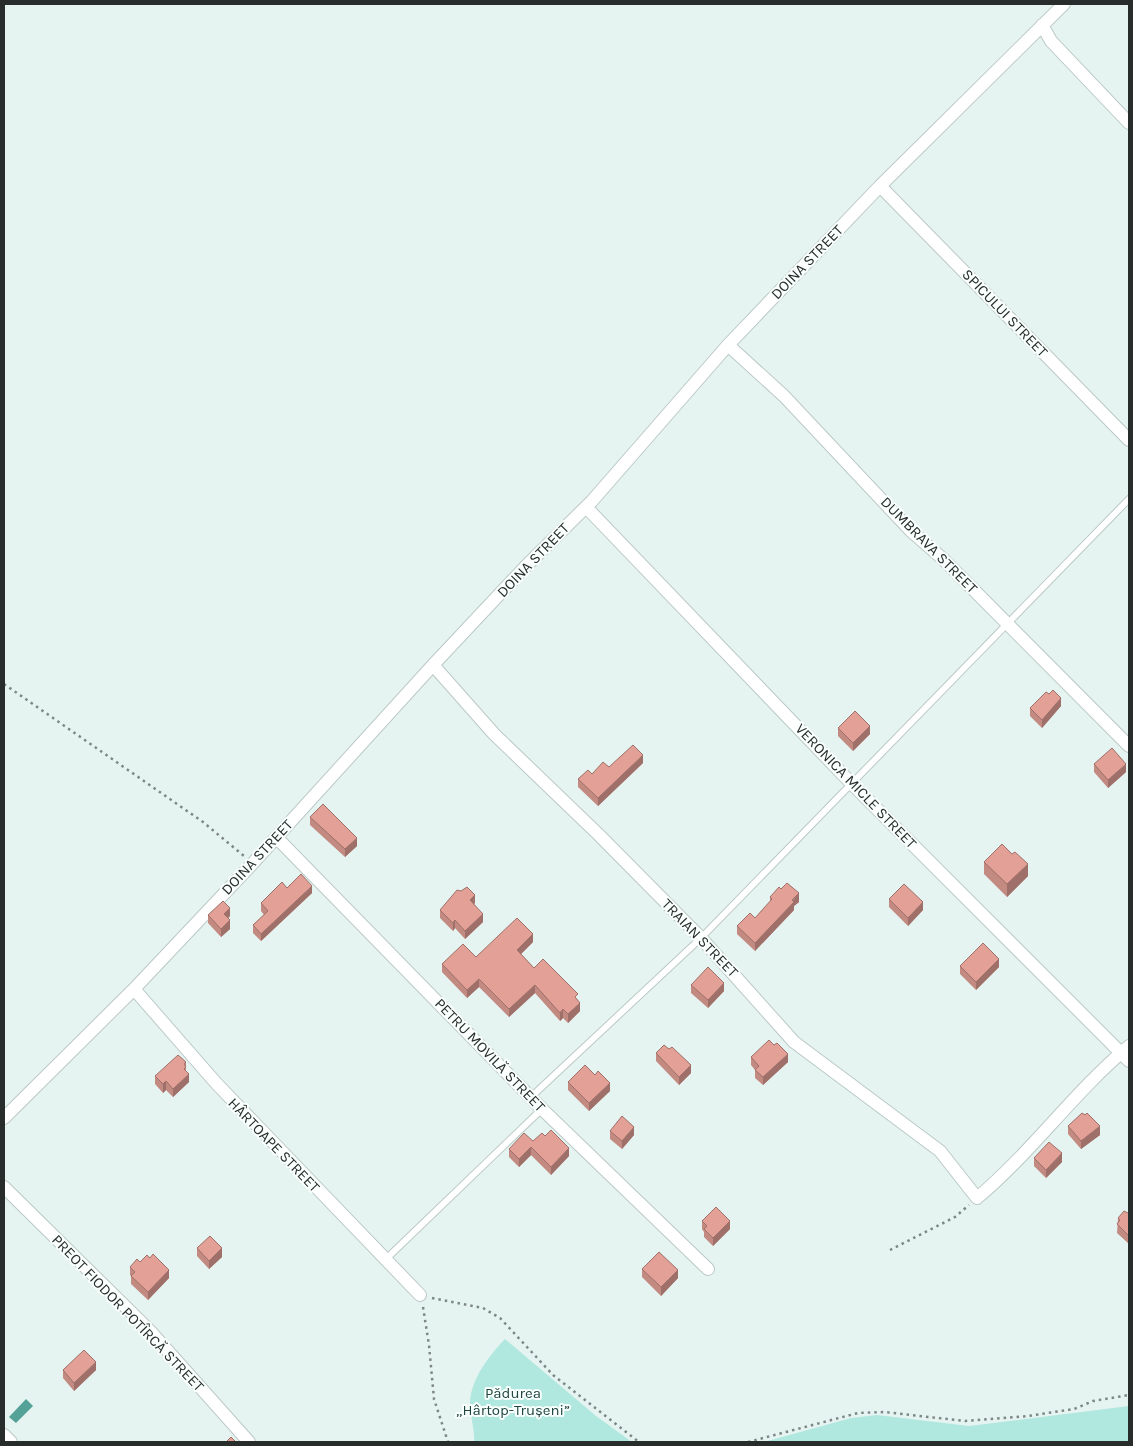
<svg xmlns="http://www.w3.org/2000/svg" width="1133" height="1446" font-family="Karla,sans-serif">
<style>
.green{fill:#b0e8df}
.water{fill:#53a197}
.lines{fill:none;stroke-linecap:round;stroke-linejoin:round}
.service-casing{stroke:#bbc9c6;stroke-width:8}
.minor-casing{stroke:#bbc9c6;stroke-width:14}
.path{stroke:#7e8786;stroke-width:2.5;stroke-dasharray:2.5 4;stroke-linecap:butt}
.service{stroke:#fff;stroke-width:6}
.minor{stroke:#fff;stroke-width:12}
.wall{fill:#c28a81}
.shaded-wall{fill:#9e7069}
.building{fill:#e2a096;stroke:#9e7069}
.labels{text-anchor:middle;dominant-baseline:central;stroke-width:4;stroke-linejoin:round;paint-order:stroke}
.street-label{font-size:15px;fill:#282d2c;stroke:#f9fffd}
.park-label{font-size:15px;fill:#1f443f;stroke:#f9fffd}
</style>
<rect width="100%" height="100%" fill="#e5f3f1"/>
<path class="green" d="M505,1339L596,1416L632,1442H474C475,1431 471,1419 470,1407C469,1381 488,1357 505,1339Z
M1129,1406V1442H764L851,1418L877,1415L969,1426Z"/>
<path class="water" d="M26,1399L33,1406L16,1423L9,1417Z"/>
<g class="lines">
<defs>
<path id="service" d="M531,1097L701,938L1129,499
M386,1259L542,1109"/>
<path id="minor" d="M1042,25L1051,41L1129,123
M880,186L1129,440
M728,345L784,396L911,531L943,559L1129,746
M586,507L851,783L1129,1061
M433,665L494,734L599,835L701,938L794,1042L940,1151L977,1198C1032,1152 1074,1092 1129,1046
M276,837L542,1109L708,1269
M134,989L216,1083L420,1295
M4,1118L134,989L253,863L433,665L527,565L592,501L728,345L880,186L1064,4
M4,1187L150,1331L249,1442
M4,1435L11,1442"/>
</defs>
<use href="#service" class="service-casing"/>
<use href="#minor" class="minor-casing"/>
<path class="path" d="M4,684L203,822L244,856
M890,1250L955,1217L969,1205
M432,1298L483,1308L500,1318L553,1375L639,1442
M423,1307L429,1345L434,1399L448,1442
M748,1442L858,1413L884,1412L965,1421L1028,1416L1074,1409L1093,1401L1129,1395"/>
<use href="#service" class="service"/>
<use href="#minor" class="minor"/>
</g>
<path class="wall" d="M1049,694L1061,706L1042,728L1030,716V708Z
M838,728L870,734L853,751L838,736Z
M643,763L598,806L578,787V779L609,767Z
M1094,764L1126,772L1108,788L1094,772Z
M310,817L357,846L345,857L310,825Z
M1012,854L1028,876L1007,897L984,874V862Z
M287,888L312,893L261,941L253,933V925L264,915L261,911V903Z
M770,897L799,902L794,906V910L755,951L737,934V926L755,918L770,902Z
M889,899L923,910L908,926L889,907Z
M475,903L474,904L483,922L465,939L455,928L453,931L440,918V910Z
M208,915L230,916L228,918L230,929L221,937L208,923Z
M533,942L521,954L534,968L578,1000L580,1011L568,1023L563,1018L560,1021L535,993L509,1017L479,987L467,998L442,972V964L476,957Z
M960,966L999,967L976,990L960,974Z
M691,985L724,991L708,1008L691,993Z
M669,1049L691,1073L679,1085L656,1061V1053Z
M751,1057L788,1062L763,1085L755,1078V1070L751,1065Z
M186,1062V1071L189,1082L173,1097L166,1090L163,1093L155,1084V1076Z
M568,1082L610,1091L589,1111L568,1090Z
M1068,1126L1100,1135L1081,1149L1068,1134Z
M610,1131L634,1135L622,1149L610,1139Z
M533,1141L569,1156L551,1175L531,1155L519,1167L509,1157V1149Z
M1034,1158L1062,1162L1046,1178L1034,1166Z
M1129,1212V1244L1117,1233L1118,1218L1128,1213Z
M702,1221L730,1229L713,1246L704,1237V1232L702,1229Z
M197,1248L222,1257L209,1269L197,1256Z
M150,1258L169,1278L148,1300L131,1284V1276L130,1275V1267Z
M642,1269L678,1278L661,1296L642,1277Z
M63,1370H96L74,1391L63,1378Z"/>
<path class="shaded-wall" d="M1061,698V706L1042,728V720Z
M870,726V734L853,751V743Z
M643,755V763L598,806V798Z
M1126,764V772L1108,788V780Z
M357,838V846L345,857V849Z
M1028,864V876L1007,897V884Z
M312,886V893L261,941V934Z
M799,893V902L794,906V910L755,951V943Z
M475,895V903L470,908V900Z
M923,902V910L908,926V918Z
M230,908V916L224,922V914Z
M483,914V922L465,939V931Z
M230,920V929L221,937V929Z
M455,920V928L453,931V923Z
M533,934V942L517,958V950Z
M999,959V967L976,990V982Z
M479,979V987L467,998V990Z
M724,983V991L708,1008V1000Z
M535,985V993L509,1017V1009Z
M580,1003V1011L568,1023V1014Z
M563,1009V1018L560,1021V1013Z
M788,1054V1062L763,1085V1077Z
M691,1065V1073L679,1085V1077Z
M189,1074V1082L173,1097V1089Z
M166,1081V1090L163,1093V1084Z
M610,1083V1091L589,1111V1103Z
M1100,1126V1135L1081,1149V1141Z
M634,1127V1135L622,1149V1141Z
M531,1147V1155L519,1167V1159Z
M569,1148V1156L551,1175V1167Z
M1062,1153V1162L1046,1178V1170Z
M730,1221V1229L713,1246V1238Z
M222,1248V1257L209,1269V1261Z
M169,1270V1278L148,1300V1292Z
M678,1270V1278L661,1296V1287Z
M96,1362V1370L74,1391V1383Z"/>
<path class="building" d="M1053,690L1061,698L1042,720L1030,708L1046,692L1049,694Z
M855,711L870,726L853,743L838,728Z
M633,745L643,755L598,798L578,779L588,770L592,774L603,762L609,767Z
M1112,748L1126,764L1108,780L1094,764Z
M323,804L357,838L345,849L310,817Z
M1002,844L1012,854L1015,852L1028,864L1007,884L984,862Z
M301,874L312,886L261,934L253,925L268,911L261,903L282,882L287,888Z
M787,883L799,893L792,900L794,902L755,943L737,926L750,913L755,918L772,899L770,897L779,887L781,889Z
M904,884L923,902L908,918L889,899Z
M467,887L475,895L470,900L483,914L465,931L455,920L453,923L440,910L457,890L461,891Z
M223,901L230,908L224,914L230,920L221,929L208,915Z
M517,918L533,934L517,950L534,968L543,959L578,994L575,997L580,1003L568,1014L563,1009L560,1013L535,985L509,1009L479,979L467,990L442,964L463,944L476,957Z
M983,943L999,959L976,982L960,966Z
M708,967L724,983L708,1000L691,985Z
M769,1040L774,1045L777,1043L788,1054L763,1077L755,1070L759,1066L751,1057Z
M664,1045L669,1049L672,1047L691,1065L679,1077L656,1053Z
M178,1055L186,1062L184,1064L186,1067L184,1069L189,1074L173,1089L166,1081L163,1084L155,1076Z
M585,1065L595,1075L598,1071L610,1083L589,1103L568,1082Z
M1082,1113L1085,1115L1087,1113L1100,1126L1081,1141L1068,1126Z
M622,1116L634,1127L622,1141L610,1131Z
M551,1130L569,1148L551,1167L531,1147L519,1159L509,1149L524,1133L533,1141L542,1133L545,1136Z
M1049,1142L1062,1153L1046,1170L1034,1158Z
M716,1207L730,1221L713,1238L704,1229L707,1226L702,1221Z
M1124,1211L1128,1213L1129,1212V1236L1117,1224L1120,1220L1118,1218Z
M210,1236L222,1248L209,1261L197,1248Z
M659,1252L678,1270L661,1287L642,1269Z
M153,1254L169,1270L148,1292L131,1276L135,1272L130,1267L137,1259L140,1262L147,1255L150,1258Z
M84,1350L96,1362L74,1383L63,1370Z
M231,1437L236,1442H226Z"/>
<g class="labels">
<g class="street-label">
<text transform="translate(807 262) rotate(-46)">DOINA STREET</text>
<text transform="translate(1005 313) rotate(46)">SPICULUI STREET</text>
<text transform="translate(929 545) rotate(45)">DUMBRAVA STREET</text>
<text transform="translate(533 560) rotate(-46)">DOINA STREET</text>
<text transform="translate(856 786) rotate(46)">VERONICA MICLE STREET</text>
<text transform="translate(257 857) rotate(-47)">DOINA STREET</text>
<text transform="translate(700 938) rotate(46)">TRAIAN STREET</text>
<text transform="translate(490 1055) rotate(46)">PETRU MOVILĂ STREET</text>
<text transform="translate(274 1145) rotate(46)">HÂRTOAPE STREET</text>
<text transform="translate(128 1313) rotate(46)">PREOT FIODOR POTÎRCĂ STREET</text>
</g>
<g class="park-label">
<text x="513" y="1393">Pădurea<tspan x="513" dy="17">„Hârtop-Trușeni”</tspan></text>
</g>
</g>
<rect width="1133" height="1446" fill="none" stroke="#282d2c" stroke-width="10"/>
</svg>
